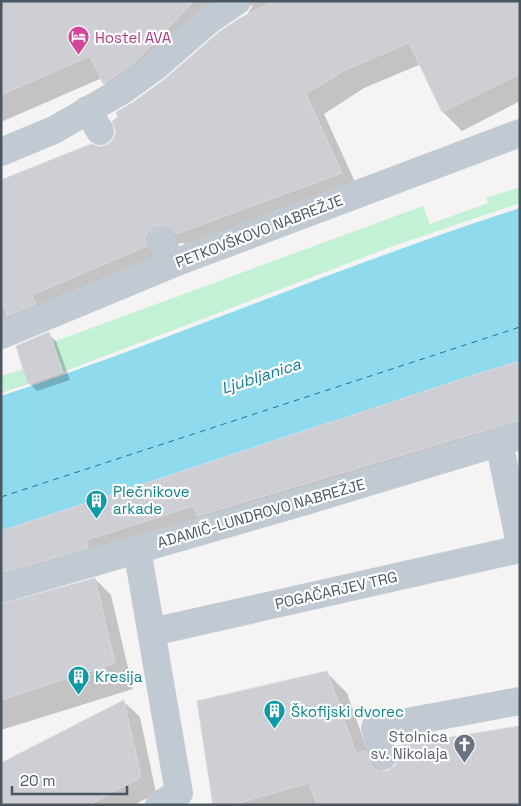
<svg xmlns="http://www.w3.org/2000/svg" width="521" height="806" font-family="'Space Grotesk',sans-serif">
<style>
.green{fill:#c3f1d5}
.water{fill:#90daee}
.shadow{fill:#0003}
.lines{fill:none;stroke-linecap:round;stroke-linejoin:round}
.ferry{stroke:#0c7c9b;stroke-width:1;stroke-dasharray:6 5;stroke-linecap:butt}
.building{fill:#cdcfd5;stroke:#d7d9de}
.minor{stroke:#c1cad2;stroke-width:28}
.labels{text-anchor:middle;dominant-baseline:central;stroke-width:4.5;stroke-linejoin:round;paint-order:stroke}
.hotel-label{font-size:15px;fill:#b23c85;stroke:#fff;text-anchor:start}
.street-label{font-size:15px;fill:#4a5661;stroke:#fff}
.culture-label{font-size:15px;fill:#0d838f;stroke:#fff;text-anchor:start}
.worship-label{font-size:15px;fill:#5b616d;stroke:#fff;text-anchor:end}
.water-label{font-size:16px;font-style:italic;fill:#0c7c9b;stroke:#fff}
</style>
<rect width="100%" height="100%" fill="#f5f3f3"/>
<path class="green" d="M520,187V203L396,245L63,372L53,342L423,206L430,224L488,203L486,198Z
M23,369L28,384L1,393V376Z"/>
<path class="water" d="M520,208V361L471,376L1,531V396C176,338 345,264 520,208Z"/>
<path class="shadow" d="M1,1H520V101L462,131L443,112L421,64L364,88L324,114L360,193L188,245L183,243L174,244L167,250L1,337V182L108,146L115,139L133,104L166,80L219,33L247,15L253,5L247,7L123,102L104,83L102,78L1,122Z
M48,334L56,341L70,380L37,391L29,383Z
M520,362V440L1,601V603V532Z
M95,579L111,595L133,689L1,730V605Z
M327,673L347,693L370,758L385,772L520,805H215Z
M124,702L140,717L156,793L134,805H1Z"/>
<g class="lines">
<path class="ferry" d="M1,497L520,327"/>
</g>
<path class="building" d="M1,1H194L134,63L103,84L90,56L1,95Z
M273,1H520V74L442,112L409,43L345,70L306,94L342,173L176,234L170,227L163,225L155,226L148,231L145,239L147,246L32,295L36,304L7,316L4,307L1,309V180L91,144L100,147L109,144L114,138L116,131L112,121L118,117L116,112L132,103L165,79L219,32L237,20Z
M49,332L63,372L28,384L16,346Z
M520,361V420L197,516L194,506L86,540L88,548L1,573V531L471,376Z
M95,578L115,663L1,700V604Z
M327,671L356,753L365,751L372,767L379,771H387L395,766L398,759L396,746L520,726V805H317L309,783L231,805H213L197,701Z
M124,700L141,777L89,805H1V763Z"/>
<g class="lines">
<path class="minor" d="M87,110L100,131
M1,152L54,130L123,90L156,66L209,20L237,1
M161,240L172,264
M1,335L172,264L520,133
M499,442L520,544
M137,549L179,793L159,805
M1,589L309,500L520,436
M152,632L520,549
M383,756L375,728L520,701"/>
</g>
<defs>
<symbol id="hotel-pin" viewBox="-11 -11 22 30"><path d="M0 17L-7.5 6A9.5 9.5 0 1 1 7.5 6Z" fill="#d1479c" stroke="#fff"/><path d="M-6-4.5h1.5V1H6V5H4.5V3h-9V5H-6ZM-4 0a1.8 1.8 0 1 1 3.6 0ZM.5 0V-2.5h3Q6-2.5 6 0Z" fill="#fff"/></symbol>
<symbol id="building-pin" viewBox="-11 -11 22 30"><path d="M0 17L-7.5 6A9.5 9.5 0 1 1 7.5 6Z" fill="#0f9aa8" stroke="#fff"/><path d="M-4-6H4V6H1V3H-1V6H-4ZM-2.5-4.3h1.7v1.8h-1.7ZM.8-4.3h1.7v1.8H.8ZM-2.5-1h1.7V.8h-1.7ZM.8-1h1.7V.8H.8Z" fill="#fff"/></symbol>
<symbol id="church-pin" viewBox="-11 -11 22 30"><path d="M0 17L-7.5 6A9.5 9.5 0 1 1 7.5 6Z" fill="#6b7280" stroke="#fff"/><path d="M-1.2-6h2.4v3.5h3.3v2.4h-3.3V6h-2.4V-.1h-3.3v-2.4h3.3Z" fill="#fff"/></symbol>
</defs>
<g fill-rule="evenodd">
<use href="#hotel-pin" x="66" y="24" width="25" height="34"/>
<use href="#building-pin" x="84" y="488" width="25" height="34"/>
<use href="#building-pin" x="66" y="664" width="25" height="34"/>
<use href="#building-pin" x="262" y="698" width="25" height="34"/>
<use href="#church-pin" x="452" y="732" width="25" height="34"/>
</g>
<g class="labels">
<g class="hotel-label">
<text x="95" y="37">Hostel AVA</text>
</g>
<g class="street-label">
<text transform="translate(259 231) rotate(-21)">PETKOVŠKOVO NABREŽJE</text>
<text transform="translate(261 513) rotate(-16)">ADAMIČ-LUNDROVO NABREŽJE</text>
<text transform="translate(336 590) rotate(-13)">POGAČARJEV TRG</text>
</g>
<g class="culture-label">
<text x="113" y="491">Plečnikove<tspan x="113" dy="17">arkade</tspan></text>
<text x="95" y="676">Kresija</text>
<text x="291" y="711">Škofijski dvorec</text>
</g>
<g class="worship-label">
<text x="448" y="736">Stolnica<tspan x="448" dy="17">sv. Nikolaja</tspan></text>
</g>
<g class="water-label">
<text transform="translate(261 376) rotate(-18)">Ljubljanica</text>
</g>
</g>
<rect width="521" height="806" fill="none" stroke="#4a5661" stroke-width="5"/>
<path d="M12 786v8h115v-8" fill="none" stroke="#4a5661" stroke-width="2.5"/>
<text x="20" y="786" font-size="15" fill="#4a5661" stroke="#ffffff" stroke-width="4" paint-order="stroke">20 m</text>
</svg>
